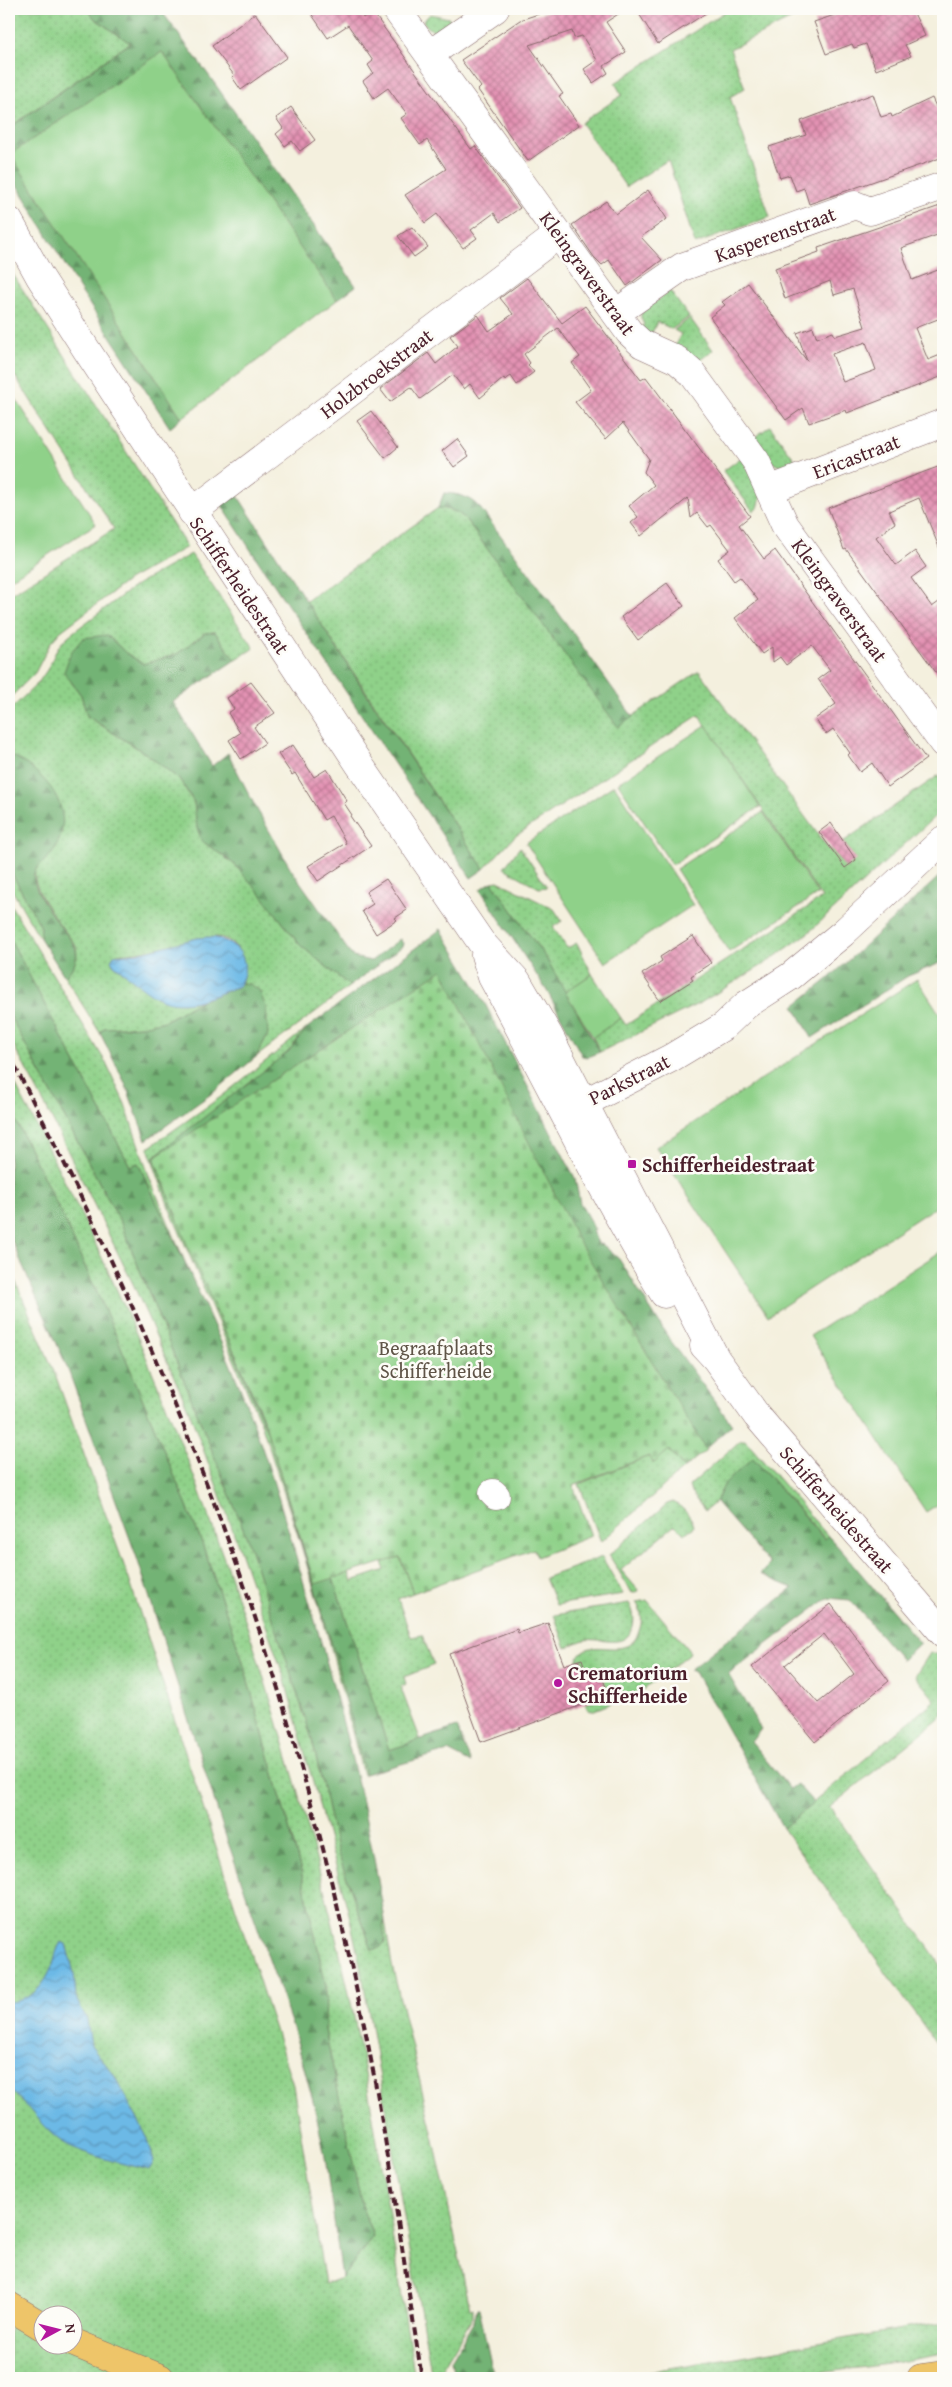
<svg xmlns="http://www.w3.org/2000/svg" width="952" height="2387" font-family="'Gentium Book Plus',serif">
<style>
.green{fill:url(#green-dots);stroke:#6c785a;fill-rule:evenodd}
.forest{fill:url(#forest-firs);stroke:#5e6950}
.cemetery{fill:url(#cemetery-stones);stroke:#6c785a}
.pitch{fill:#8fd189;stroke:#6c785a}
.water{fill:url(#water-waves);stroke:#5b6c88}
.building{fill:url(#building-cross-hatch);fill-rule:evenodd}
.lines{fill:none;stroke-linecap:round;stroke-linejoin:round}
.minor-casing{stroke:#86686a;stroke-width:29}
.highway-casing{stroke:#86686a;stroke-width:29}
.minor{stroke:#fff;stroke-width:28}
.highway{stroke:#eec569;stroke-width:28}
.rail{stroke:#4a1f2b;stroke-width:4;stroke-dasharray:8 4;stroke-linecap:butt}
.poi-dot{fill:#b5179e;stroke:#fdfcf7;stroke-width:2}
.labels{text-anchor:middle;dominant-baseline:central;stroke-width:5;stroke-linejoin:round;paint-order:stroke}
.street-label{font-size:20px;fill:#4a1f2b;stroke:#fdfcf7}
.poi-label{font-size:20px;font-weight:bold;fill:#4a1f2b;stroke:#fdfcf7;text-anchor:start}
.park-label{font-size:20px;fill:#5f5447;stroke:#fdfcf7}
</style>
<defs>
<pattern id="green-dots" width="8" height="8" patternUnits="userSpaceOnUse" patternTransform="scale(1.25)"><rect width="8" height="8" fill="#8fd189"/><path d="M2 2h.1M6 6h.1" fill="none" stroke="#7db376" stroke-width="1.8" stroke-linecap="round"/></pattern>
<pattern id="forest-firs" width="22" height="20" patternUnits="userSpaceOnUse" patternTransform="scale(1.25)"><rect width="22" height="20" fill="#73b375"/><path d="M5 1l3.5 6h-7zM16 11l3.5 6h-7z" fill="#609160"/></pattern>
<pattern id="cemetery-stones" width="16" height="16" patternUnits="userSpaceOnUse" patternTransform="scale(1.25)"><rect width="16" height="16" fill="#8fd189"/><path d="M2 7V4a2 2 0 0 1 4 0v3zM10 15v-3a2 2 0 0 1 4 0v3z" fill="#7db376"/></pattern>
<pattern id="water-waves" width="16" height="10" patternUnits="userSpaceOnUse" patternTransform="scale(1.25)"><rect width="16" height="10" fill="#6cb9e6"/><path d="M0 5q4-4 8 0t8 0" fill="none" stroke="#5b96bb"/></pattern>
<pattern id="building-cross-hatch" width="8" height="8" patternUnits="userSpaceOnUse" patternTransform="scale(1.25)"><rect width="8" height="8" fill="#e392b3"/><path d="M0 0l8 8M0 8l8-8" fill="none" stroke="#ba7792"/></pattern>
</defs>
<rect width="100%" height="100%" fill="#fdfcf7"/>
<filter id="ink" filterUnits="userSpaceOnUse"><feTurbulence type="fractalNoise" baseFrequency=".02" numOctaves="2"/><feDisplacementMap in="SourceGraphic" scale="10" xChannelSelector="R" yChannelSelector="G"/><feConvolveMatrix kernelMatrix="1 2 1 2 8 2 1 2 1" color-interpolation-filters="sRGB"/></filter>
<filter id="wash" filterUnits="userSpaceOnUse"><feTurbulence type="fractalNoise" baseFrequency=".0096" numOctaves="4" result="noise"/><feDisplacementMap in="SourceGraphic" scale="20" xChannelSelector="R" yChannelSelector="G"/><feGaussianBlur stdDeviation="1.12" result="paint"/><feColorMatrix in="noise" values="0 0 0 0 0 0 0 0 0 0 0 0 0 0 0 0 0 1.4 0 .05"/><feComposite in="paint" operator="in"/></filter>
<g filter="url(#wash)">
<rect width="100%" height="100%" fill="#f4f0de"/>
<path class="green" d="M18,9H88L94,18L130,43L11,126L9,122V15Z
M729,9H800L802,14L730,49L745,88L730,97L770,217L695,244L668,160L626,187L581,123L622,95L615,83Z
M430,14L449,18L453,24L441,33C432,31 428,29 423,21Z
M9,268L187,547L130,579L61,631L51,642L35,673L9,699V595L114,529L9,367Z
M670,291L689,317L672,329L657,322L650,337L639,329L644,325L641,318V313Z
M690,318L713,350L695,364L674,348L681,334L674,330Z
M770,426L798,464C776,474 763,455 751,440Z
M742,457L762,494L758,508L753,511L723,471Z
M438,508C451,509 458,511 466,520L618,726L699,671L830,851L939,775L943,780V809L807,934L766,963L702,1002L600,1052L593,1037L621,1018L626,1025L822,898L699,715L514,837L484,869L306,601Z
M191,554L254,648L235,660L215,632L205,633L177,654L143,664L126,653L107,635L71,682L81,695L87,716L148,755L180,780L194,803L197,827L202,841L234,864L260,893L300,945L350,986L256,1057L268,1034L249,984L241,983C249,964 239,938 216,937C207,937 198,941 189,942C165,947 142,952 117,954L112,963L114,965C141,985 165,1010 202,1000L165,1021L142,1026L104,1028L100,1033L65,977C74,966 80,959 75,944C65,931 27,886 36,869C39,863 48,857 53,852L9,754V711L38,683L47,670L58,647L68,636L136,585Z
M520,847L547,887L539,888L504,868Z
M9,868L41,927L40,938L9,885Z
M498,881L554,909L562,921L553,927L567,948L577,943L592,974L565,992L546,958L492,882Z
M9,902L105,1061L125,1104L150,1179L191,1276L138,1163L130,1166L9,937Z
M9,1014L121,1223L247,1538L312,1739L338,1853L372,1950L385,1921L392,1965L434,2140L470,2308H473V2317L436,2378H432L362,1974L349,1914L284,1677L226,1511L189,1411L134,1286L49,1113L9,1037Z
M307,1028L288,1052L211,1299L267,1431L334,1651L365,1774L363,1775L330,1644L300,1542L262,1426L169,1207L148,1148L222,1096Z
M9,1072C55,1162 102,1252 141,1345C222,1535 285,1729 334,1929C371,2077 390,2228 415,2378H187L151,2366L73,2332L72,2314H42L9,2297V1266L55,1374L129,1579L293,2085L325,2284L342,2278L373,2236L363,2210L344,2123L325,2030L326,1986L301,1871L242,1659L202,1543L119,1342L60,1211L9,1107Z
M741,1440H745L828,1536L825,1539L753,1458L721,1491L716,1502L705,1511L691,1493L689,1486Z
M290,1446L380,1504L413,1593L398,1599L411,1637L422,1635L434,1665L404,1677L406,1684L400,1686L421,1741L389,1750ZM362,1512L385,1570L352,1581L331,1524Z
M669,1450L684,1468L601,1542L579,1484L649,1456L654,1462Z
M673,1502C681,1505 694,1519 694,1527L684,1534L675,1525L621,1570L639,1591L632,1593L609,1555L667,1504Z
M602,1557L623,1594L556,1605L545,1578Z
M647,1600L690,1652L689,1654L642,1691L592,1711L588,1710L585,1704L608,1695L588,1676L582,1659L576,1661C586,1630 630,1668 640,1628C643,1618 641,1610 636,1602Z
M629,1603C633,1610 635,1618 633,1626C626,1651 602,1637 584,1640C578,1642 572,1645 566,1648L554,1615Z
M930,1653L938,1654L943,1660V1716L830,1807L943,1968V2053L783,1828L935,1700L915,1676Z
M9,2312L42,2332V2344L67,2345L143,2378H9Z
M943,2322V2354L889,2364L781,2378H610Z"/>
<path class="forest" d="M88,9H160L213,81L356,286L337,300L162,52L12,153L16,163L182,418L170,428L82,293L9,172V122L12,126L130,43L94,18Z
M236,493L362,687L484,869L471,878L252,552L221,504Z
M444,493C459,494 469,496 480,508L550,601L633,717L618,727L466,520C458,511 451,509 438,508Z
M215,632L235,660L173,702L212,766L228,753L254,804L291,869L353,957L371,961L400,939L404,945L350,986L300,945L260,893L234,864L202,841L197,828L194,802L180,780L148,755L87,716L81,695L64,672L71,652L83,638L107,635L126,653L143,664L177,654L205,633Z
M9,754C45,772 80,809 53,852C47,861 32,867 34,879C37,899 62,928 74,944C80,959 74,966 65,977L40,938L41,927L9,868Z
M943,873V962L908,976L812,1038L794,1006L827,980Z
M492,882L546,958L600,1052L587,1057L582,1056L547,991L480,889Z
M441,929L480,994L575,1178L580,1203L595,1230L592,1231L599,1245L602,1244L619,1259L668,1337L732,1425L684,1468L669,1450L290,1446L389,1750L457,1727L471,1763L448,1751L365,1774L334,1651L267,1431L175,1214L153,1157L288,1052L307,1028Z
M9,937L130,1166L138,1163C173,1238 210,1313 241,1390C265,1451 284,1514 302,1577C336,1690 366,1804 385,1920L383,1925L385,1942L380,1948L372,1950L338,1853L312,1739L247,1538L121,1223L9,1014Z
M241,983L249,984L259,990L266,1007L268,1034L256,1057L214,1092L146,1140L125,1083L100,1033L104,1028L142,1026L165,1021L202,1000L239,986Z
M9,1107L60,1211L119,1342L202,1543L242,1659L301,1871L326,1986L325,2030L363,2210L373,2236L342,2278L325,2157L315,2108L295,2034L224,1831L137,1558L67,1367L9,1234Z
M753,1458L824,1539L828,1536L842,1551L920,1643L902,1660L850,1600L828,1598L728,1674L761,1729L751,1742L790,1789L797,1784L814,1803L783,1828L695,1672L689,1670L793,1588L760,1574L770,1564L716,1502L725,1483Z
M477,2308H479L494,2378H454L451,2360L474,2321Z"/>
<path class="cemetery" d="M442,970L579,1242L706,1450L684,1468L669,1450L654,1463L649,1456L573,1485L591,1536L537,1557L534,1549L413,1593L400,1557L315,1584L262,1415L186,1242L154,1157Z"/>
<path class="pitch" d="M162,52L337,300L182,418L16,163L12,153Z
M9,388L96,524L9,580Z
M706,725L760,807L672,865L618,783Z
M614,785L693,905L605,963L526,843Z
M763,812L818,894L729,952L676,869Z
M592,974L621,1018L593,1037L565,992Z
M917,979L943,1019V1202L768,1316L656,1147Z
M943,1250V1501L926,1512L810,1336Z"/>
<path class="water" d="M209,937C237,939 254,960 239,986C215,995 183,1012 157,997C142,989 128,975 114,965L111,960L114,955L138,953L197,938Z
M61,1942L66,1944L74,1973L76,1997L87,2020L91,2045L114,2075L148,2139L154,2162L149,2170C124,2164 78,2154 58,2139C39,2125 28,2103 9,2090V2002C32,2001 45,1985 53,1964C55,1956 57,1948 61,1942Z"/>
<g id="blocks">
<path class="building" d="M308,9H370L361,15L363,18L372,11L452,123L471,149L475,146L520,208L500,222L494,213L471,230L477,238L463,248L437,214L425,223L405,195L446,169L427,140L420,145L401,118L407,114L388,88L374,98L363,81L373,73L368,65L373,61L348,25L328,38Z
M554,9H626L606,22L626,52L604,66L608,73L593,83L584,69L597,60L582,36L574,38L572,31L529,45L563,94L559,96L579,125L528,161L478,90L481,87L461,60L520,20Z
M636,9H712L658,44Z
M852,9H912L925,36L905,45L911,56L876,70L866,44L854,48L852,44L826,54L814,22Z
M255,13L287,57L241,90L232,77L234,75L212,46Z
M873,94L881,117L891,114L892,117L932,98L943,122V157L809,204L804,188L796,191L790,175L780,178L769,147L806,135L801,121Z
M291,107L315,140L300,151L292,141L285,146L276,134L283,128L276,118Z
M648,190L667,219L641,237L662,260L627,286L609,260L602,265L594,257L572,225L606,201L616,214Z
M943,205V233L901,248L912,280L943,268V317L915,328L928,360L943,354V376L847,413L846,410L809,423L803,408L786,420L710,317L725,305L722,302L748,283L807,361L797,333L813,327L817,338L833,332L835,336L865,327L853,289L834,295L830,281L785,299L775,268L819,252L818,248ZM866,342L876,370L843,382L832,354Z
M412,227L428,247L414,257L398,236Z
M527,278L562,323L585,306L641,380L646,377L750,516L739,525L764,559L775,550L926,759L888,787L872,763L860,772L848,755L850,753L833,729L826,734L815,719L836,704L818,679L830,670L812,646L786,665L780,657L773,662L772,647L762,654L735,618L758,600L740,577L734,581L718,559L730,550L711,525L708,527L697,513L691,518L688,498L641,536L631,523L638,517L629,506L654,485L644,472L649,459L623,423L606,439L575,402L591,390L572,363L580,357L558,328L524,354L530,363L528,365L534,372L517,385L511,376L505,380L504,378L480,398L470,384L464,389L453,375L420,399L411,387L390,402L380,389L428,353L436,364L458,346L450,336L478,315L489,331L513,314L500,298Z
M371,411L398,447L385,458L357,421Z
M457,439L469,456L454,467L442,451Z
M943,465V557L919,498L889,511L895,523L876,537L896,565L915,551L926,567L911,578L932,607L943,599V682L846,549L844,550L828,508Z
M667,583L684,606L638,640L621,617Z
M251,682L275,713L254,727L265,743L241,759L229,740L240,733L228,713L234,709L227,698Z
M293,745L314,777L327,769L347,801L344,803L352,815L350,816L371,846L318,881L308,866L346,843L331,816L324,820L295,773L292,775L278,754Z
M831,823L856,860L845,868L819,832Z
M386,879L407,910L395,918L397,920L376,934L362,911L373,904L366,892Z
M693,936L711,963L691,976L693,980L660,1001L642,974L662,961L660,957Z
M831,1604L889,1681L815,1742L752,1667ZM824,1634L854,1674L818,1703L785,1665Z
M548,1623L564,1665L582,1659L587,1675L599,1669L609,1695L481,1742L449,1654L517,1629L518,1633Z"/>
</g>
</g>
<g filter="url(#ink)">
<use href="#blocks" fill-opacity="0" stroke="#86686a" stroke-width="1"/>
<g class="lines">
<defs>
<path id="minor" d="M396,9L629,332L642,344L677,360L692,373L756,461L785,525L943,743
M430,54L495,9
M9,221L40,277L86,349L359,764L481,942L517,981L548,1034L716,1359
M616,313L682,267L855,205L870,211L943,186
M769,490L943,423
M192,512L559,234
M485,955L492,977C550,1083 601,1192 664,1294
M566,1106L584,1103L671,1058L724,1026L746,1005L791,976L843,933L943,840
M704,1346L716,1359L757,1416L943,1633
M493,1493L496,1496"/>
<path id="highway" d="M9,2306L42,2326
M72,2342L160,2378
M921,2378L943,2375"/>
</defs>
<use href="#minor" class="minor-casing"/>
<use href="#highway" class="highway-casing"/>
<use href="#minor" class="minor"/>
<use href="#highway" class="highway"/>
<path class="rail" d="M9,1055C127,1280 228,1508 297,1753C324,1847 347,1943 367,2039C389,2151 404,2265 422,2378"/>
</g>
</g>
<g class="poi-dot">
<rect x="627" y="1159" width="10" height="10" rx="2.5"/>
<circle cx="558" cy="1683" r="5"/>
</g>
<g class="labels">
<g class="street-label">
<text transform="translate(775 234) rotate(-20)">Kasperenstraat</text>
<text transform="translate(588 273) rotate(54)">Kleingraverstraat</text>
<text transform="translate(376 373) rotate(-37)">Holzbroekstraat</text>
<text transform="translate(856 456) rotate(-21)">Ericastraat</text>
<text transform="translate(240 585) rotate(56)">Schifferheidestraat</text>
<text transform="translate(840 600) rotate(54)">Kleingraverstraat</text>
<text transform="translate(629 1079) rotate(-27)">Parkstraat</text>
<text transform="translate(837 1509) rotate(49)">Schifferheidestraat</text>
</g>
<g class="poi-label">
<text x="642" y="1164">Schifferheidestraat</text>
<text x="568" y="1672">Crematorium<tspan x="568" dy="23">Schifferheide</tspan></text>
</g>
<g class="park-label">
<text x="436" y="1347">Begraafplaats<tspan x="436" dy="23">Schifferheide</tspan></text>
</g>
</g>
<rect width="952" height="2387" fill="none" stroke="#fdfcf7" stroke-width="30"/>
<g transform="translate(58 2330) rotate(83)"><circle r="24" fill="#fdfcf7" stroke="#b5a4a5"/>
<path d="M0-4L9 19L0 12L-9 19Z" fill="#b5179e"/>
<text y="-8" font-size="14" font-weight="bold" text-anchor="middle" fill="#4a1f2b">N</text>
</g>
</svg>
